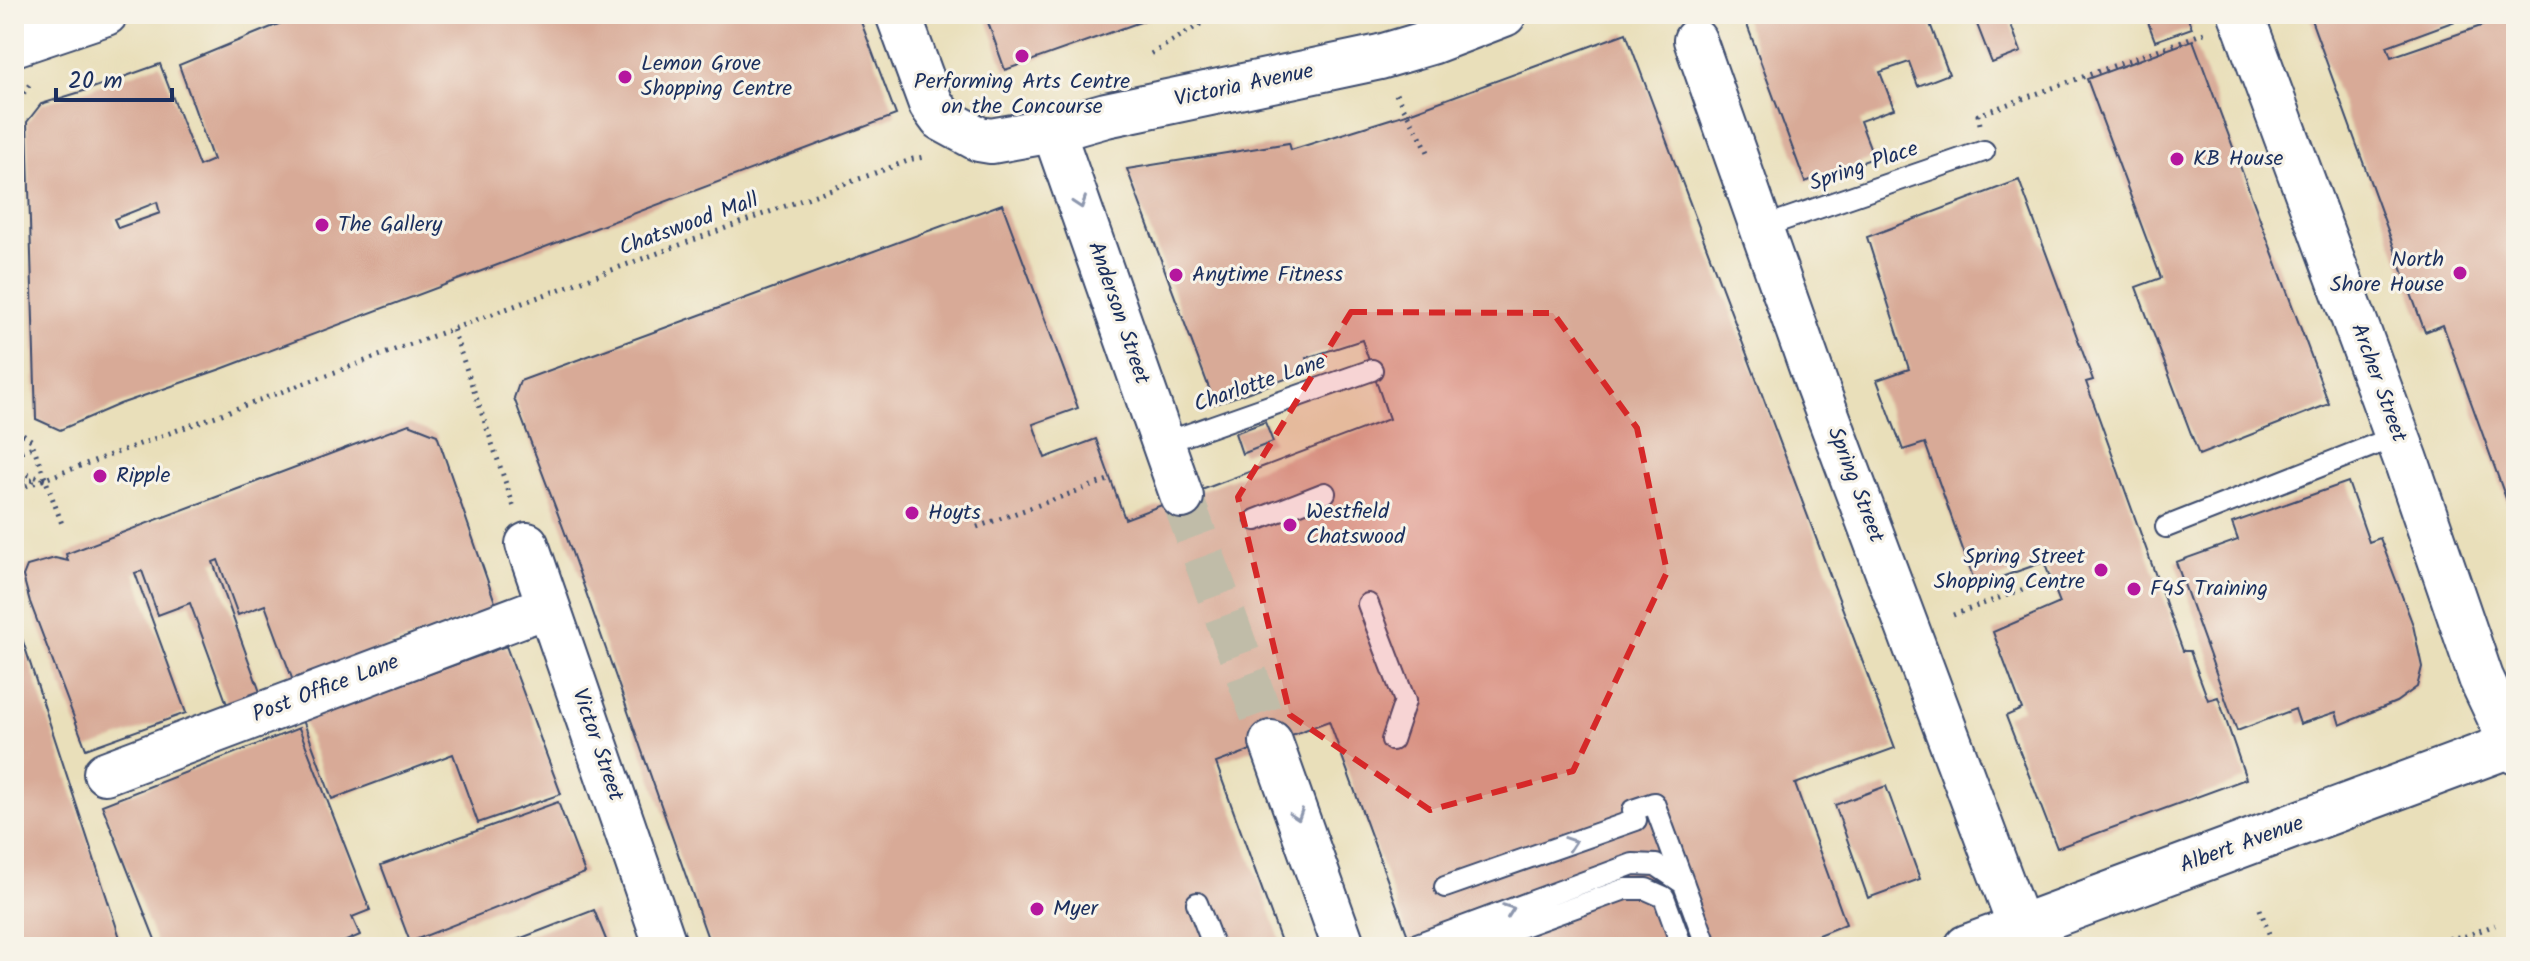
<svg xmlns="http://www.w3.org/2000/svg" width="2530" height="961" font-family="Kalam,sans-serif">
<style>
.building{fill:#d8aa97;fill-rule:evenodd}
.lines{fill:none;stroke-linecap:round;stroke-linejoin:round}
.street-tunnel{stroke:#c0bca8;stroke-width:42;stroke-dasharray:42 21;stroke-linecap:butt}
.lane-casing{stroke:#3a496c;stroke-width:24}
.street-casing{stroke:#3a496c;stroke-width:46}
.secondary-casing{stroke:#3a496c;stroke-width:48}
.path{stroke:#3a496c;stroke-width:5;stroke-dasharray:2 6;stroke-linecap:butt}
.lane{stroke:#fff;stroke-width:20}
.street{stroke:#fff;stroke-width:42}
.secondary{stroke:#fff;stroke-width:44}
.oneway{stroke:#8d97ae}
.marked{fill:#d62828;fill-opacity:0.2;stroke:#d62828;stroke-width:6;stroke-dasharray:16 10;stroke-linejoin:round}
.poi-dot{fill:#b5179e;stroke:#f7f3e8;stroke-width:3}
.labels{text-anchor:middle;dominant-baseline:central;stroke-width:6;stroke-linejoin:round;paint-order:stroke}
.poi-label{font-size:22px;fill:#1b2f5e;stroke:#f7f3e8;text-anchor:start}
.street-label{font-size:22px;fill:#1b2f5e;stroke:#f7f3e8}
</style>
<rect width="100%" height="100%" fill="#f7f3e8"/>
<filter id="ink" filterUnits="userSpaceOnUse"><feTurbulence type="fractalNoise" baseFrequency=".0125" numOctaves="2"/><feDisplacementMap in="SourceGraphic" scale="16" xChannelSelector="R" yChannelSelector="G"/><feConvolveMatrix kernelMatrix="1 2 1 2 8 2 1 2 1" color-interpolation-filters="sRGB"/></filter>
<filter id="wash" filterUnits="userSpaceOnUse"><feTurbulence type="fractalNoise" baseFrequency=".006" numOctaves="4" result="noise"/><feDisplacementMap in="SourceGraphic" scale="32" xChannelSelector="R" yChannelSelector="G"/><feGaussianBlur stdDeviation="1.8" result="paint"/><feColorMatrix in="noise" values="0 0 0 0 0 0 0 0 0 0 0 0 0 0 0 0 0 1.4 0 .05"/><feComposite in="paint" operator="in"/></filter>
<g filter="url(#wash)">
<rect width="100%" height="100%" fill="#e9dfba"/>
<g id="blocks">
<path class="building" d="M303,14H858L896,115L221,369L120,404L60,430L36,419L27,122L41,104L87,90L160,64L199,166L213,160L179,65ZM157,202L160,213L118,228L114,219Z
M985,14H1163L1005,70Z
M1743,14H1947L1929,21L1949,74L1918,86L1909,62L1880,72L1894,109L1860,121L1874,158L1805,182Z
M1973,14H2007L2021,52L1992,63Z
M2145,14H2186L2192,28L2155,41Z
M2309,14H2474L2387,46L2391,57L2516,14V526L2443,325L2425,332Z
M1626,33L1895,748L1795,784L1846,924L1788,947H1412L1329,721L1216,763L1283,947H711L564,530L514,398L520,381L1002,204L1078,408L1033,424L1045,458L1096,439L1125,519L1389,419L1362,340L1306,358L1311,370L1215,404L1127,169L1289,143L1291,150L1406,114Z
M2193,40L2329,404L2199,455L2136,287L2161,278L2087,79Z
M2019,180L2093,380L2086,382L2183,651H2190L2208,700L2218,697L2246,779L2057,848L2006,716L2022,709L1993,632L2060,603L2044,562L1976,586L1925,443L1903,450L1877,380L1909,369L1867,237Z
M1265,422L1273,442L1242,454L1235,433Z
M409,424L437,435L497,608L293,681L265,605L238,615L218,560L213,562L261,695L228,707L190,603L158,615L142,571L135,573L186,713L86,749L30,602L23,576L27,566L55,558L68,561L66,554Z
M2348,482L2369,542L2380,538L2413,625L2422,667L2417,687L2396,702L2340,725L2336,712L2300,724L2295,709L2237,731L2176,562L2238,540L2232,523Z
M14,617H15L123,947H14Z
M506,646L561,794L478,823L453,754L332,799L303,720Z
M299,728L370,910L352,917L360,935L339,944L340,947H158L102,805Z
M1886,786L1920,879L1868,898L1835,805Z
M558,802L585,873L410,942L381,865Z
M594,910L609,947H498Z"/>
</g>
</g>
<g filter="url(#ink)">
<use href="#blocks" fill-opacity="0" stroke="#3a496c" stroke-width="2"/>
<g class="lines">
<path class="street-tunnel" d="M1182,497L1271,742"/>
<defs>
<path id="lane" d="M1760,228L1984,151
M1164,443L1372,370
M1256,520L1325,493
M2166,527L2397,436
M1368,604L1405,701L1392,740
M1445,887L1636,820L1633,810L1654,803L1707,947
M1197,903L1214,947
M1409,947L1633,864L1656,865L1684,884
M1465,947L1625,889H1646L1664,897L1682,947"/>
<path id="street" d="M1695,40L1817,386L2020,928
M14,45L106,14
M1053,130L1182,497
M527,544L666,947
M1271,742L1344,947
M105,773L548,606"/>
<path id="secondary" d="M898,14L931,104L942,119L979,139L991,141L1053,130L1106,115L1380,57L1431,42L1504,14
M2241,14L2406,460L2481,678L2516,752
M1967,947L2516,743"/>
</defs>
<use href="#lane" class="lane-casing"/>
<use href="#street" class="street-casing"/>
<use href="#secondary" class="secondary-casing"/>
<path class="path" d="M1151,54L1217,14
M1396,94C1406,114 1419,131 1428,152
M14,106L30,84
M1980,124L1978,115L2204,33
M453,330L514,507
M14,398L15,428L31,440L62,524
M14,454L33,447
M20,472L45,480
M23,480H37
M26,486L913,159L924,157
M977,527L1111,479
M1953,615L2051,579
M2260,909L2274,947
M452,947L468,941L471,947
M2418,947L2437,940L2466,936L2495,925"/>
<use href="#lane" class="lane"/>
<use href="#street" class="street"/>
<use href="#secondary" class="secondary"/>
</g>
<defs><path id="oneway-chevron" d="M-2-3.5L2.5 0L-2 3.5" fill="none" stroke-width="1.6" stroke-linecap="round" stroke-linejoin="round" transform="scale(2)"/></defs>
<g class="oneway">
<use href="#oneway-chevron" transform="translate(1080 203) rotate(71)"/>
<use href="#oneway-chevron" transform="translate(1297 815) rotate(71)"/>
<use href="#oneway-chevron" transform="translate(1571 843) rotate(-19)"/>
<use href="#oneway-chevron" transform="translate(1509 910) rotate(-20)"/>
</g>
</g>
<path class="marked" d="M1351,312L1553,313L1637,428L1667,572L1573,771L1430,810L1290,715L1238,497Z"/>
<g class="poi-dot">
<circle cx="1022" cy="56" r="8"/>
<circle cx="625" cy="77" r="8"/>
<circle cx="2177" cy="159" r="8"/>
<circle cx="322" cy="225" r="8"/>
<circle cx="2460" cy="273" r="8"/>
<circle cx="1176" cy="275" r="8"/>
<circle cx="100" cy="476" r="8"/>
<circle cx="912" cy="513" r="8"/>
<circle cx="1290" cy="525" r="8"/>
<circle cx="2101" cy="570" r="8"/>
<circle cx="2134" cy="589" r="8"/>
<circle cx="1037" cy="909" r="8"/>
</g>
<g class="labels">
<g class="poi-label">
<text x="641" y="64">Lemon Grove<tspan x="641" dy="25">Shopping Centre</tspan></text>
<text x="1022" y="82" text-anchor="middle">Performing Arts Centre<tspan x="1022" dy="25">on the Concourse</tspan></text>
<text x="2193" y="159">KB House</text>
<text x="338" y="225">The Gallery</text>
<text x="2444" y="260" text-anchor="end">North<tspan x="2444" dy="25">Shore House</tspan></text>
<text x="1192" y="275">Anytime Fitness</text>
<text x="116" y="476">Ripple</text>
<text x="1306" y="512">Westfield<tspan x="1306" dy="25">Chatswood</tspan></text>
<text x="928" y="513">Hoyts</text>
<text x="2085" y="557" text-anchor="end">Spring Street<tspan x="2085" dy="25">Shopping Centre</tspan></text>
<text x="2150" y="589">F45 Training</text>
<text x="1053" y="909">Myer</text>
</g>
<g class="street-label">
<text transform="translate(1244 86) rotate(-12)">Victoria Avenue</text>
<text transform="translate(1864 167) rotate(-19)">Spring Place</text>
<text transform="translate(689 225) rotate(-20)">Chatswood Mall</text>
<text transform="translate(1118 313) rotate(71)">Anderson Street</text>
<text transform="translate(2378 383) rotate(70)">Archer Street</text>
<text transform="translate(1260 384) rotate(-19)">Charlotte Lane</text>
<text transform="translate(1855 485) rotate(69)">Spring Street</text>
<text transform="translate(326 689) rotate(-21)">Post Office Lane</text>
<text transform="translate(597 745) rotate(71)">Victor Street</text>
<text transform="translate(2242 845) rotate(-20)">Albert Avenue</text>
</g>
</g>
<rect width="2530" height="961" fill="none" stroke="#f7f3e8" stroke-width="48"/>
<path d="M56 88v12h116v-12" fill="none" stroke="#1b2f5e" stroke-width="4"/>
<text x="68" y="88" font-size="24" fill="#1b2f5e" stroke="#f7f3e8" stroke-width="6" paint-order="stroke">20 m</text>
</svg>
